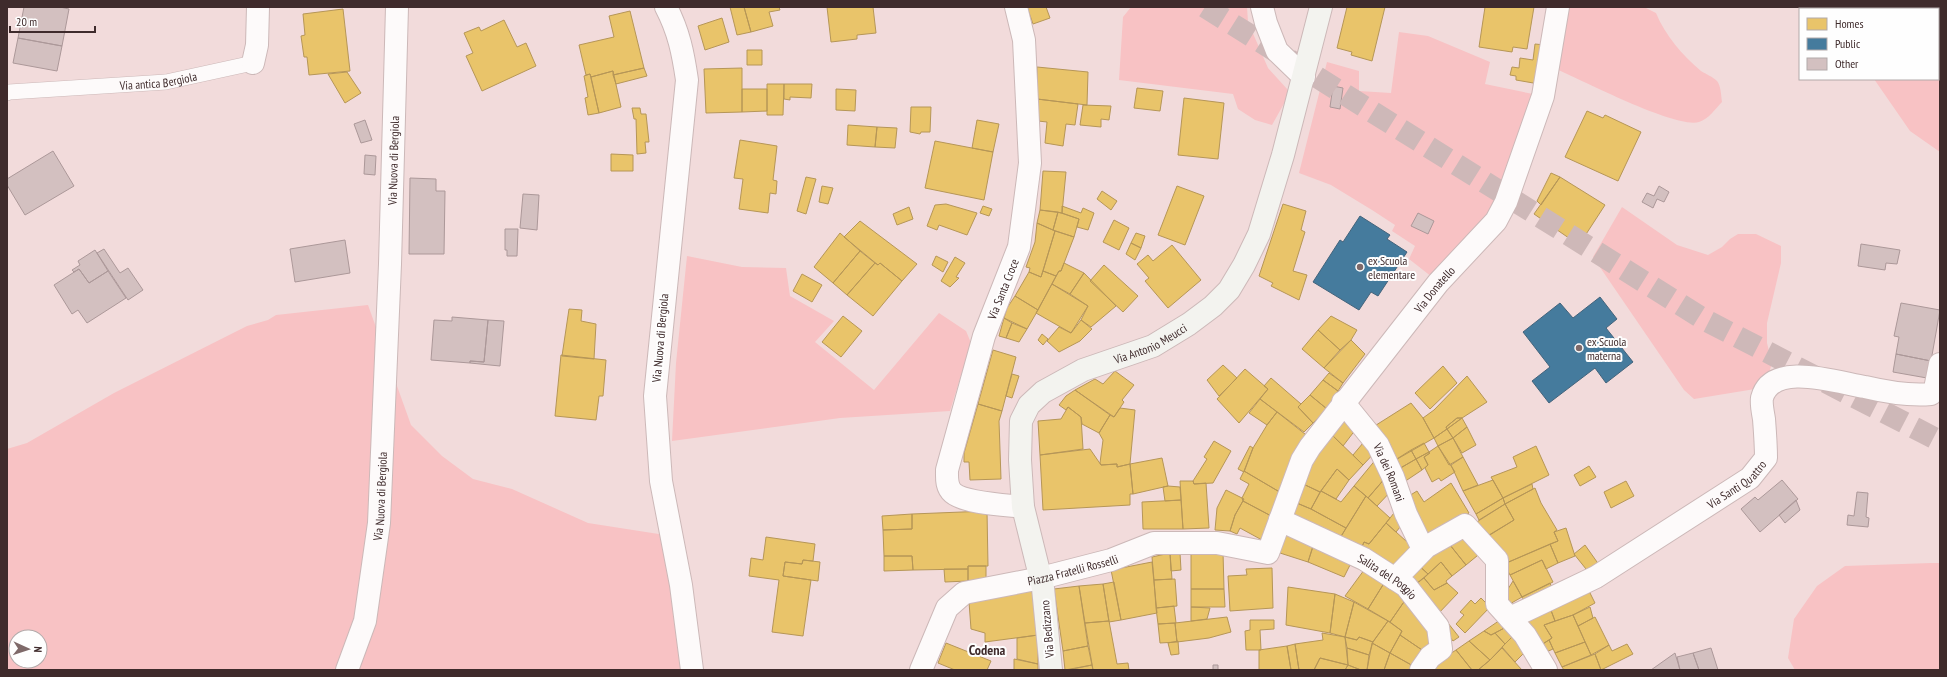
<svg xmlns="http://www.w3.org/2000/svg" width="1947" height="677" font-family="'PT Sans Narrow',sans-serif">
<style>
.green{fill:#f8c2c4;fill-rule:evenodd}
.homes{fill:#e9c46a;stroke:#b69657}
.public{fill:#457b9d;stroke:#43637b}
.building{fill:#d3c0c0;stroke:#ac9899}
.lines{fill:none;stroke-linecap:round;stroke-linejoin:round}
.secondary-tunnel{stroke:#ceb8b8;stroke-width:22;stroke-dasharray:22 11;stroke-linecap:butt}
.lane-casing{stroke:#ccb8b8;stroke-width:16}
.street-casing{stroke:#ccb8b8;stroke-width:24}
.secondary-casing{stroke:#ccb8b8;stroke-width:24}
.lane{stroke:#fdfafa;stroke-width:15}
.street{stroke:#fdfafa;stroke-width:22}
.secondary{stroke:#f3f3ef;stroke-width:22}
.poi-dot{fill:#7e6969;stroke:#fefefe;stroke-width:1.5}
.labels{text-anchor:middle;dominant-baseline:central;stroke-width:4;stroke-linejoin:round;paint-order:stroke}
.street-label{font-size:12px;fill:#3f2b2c;stroke:#fefefe}
.poi-label{font-size:12px;fill:#3f2b2c;stroke:#fefefe;text-anchor:start}
.quarter-label{font-size:14px;font-weight:bold;fill:#3f2b2c;stroke:#fefefe}
</style>
<rect width="100%" height="100%" fill="#f2dbdb"/>
<path class="green" d="M1131,7H1247L1248,22L1268,68L1288,90L1286,100L1272,125L1255,120L1238,109L1233,94L1119,80L1123,17Z
M1567,7H1644L1656,13C1665,35 1682,55 1701,71C1706,74 1713,77 1717,81C1721,86 1721,95 1722,102C1715,109 1709,119 1699,122C1676,129 1582,80 1556,69Z
M1875,7H1940V152L1910,131L1874,79H1938V9H1875Z
M1399,32L1428,36L1490,62L1485,84L1533,94L1492,213L1432,277L1409,259L1415,246L1392,231L1395,225L1372,210L1331,185L1299,173L1327,62L1359,71V91L1391,93Z
M1622,207L1677,245L1708,255L1722,247L1730,239L1738,234H1756L1781,246V263L1767,323V343L1772,363L1769,373L1755,389L1694,399L1684,390L1593,257Z
M687,256L742,267L786,268L790,296L834,321L815,342L874,390L939,313L966,331L971,343L950,411L840,418L672,441L676,363Z
M368,305L411,425L442,456L473,479L512,489L588,523L665,535L674,618L683,670H7V449L27,443L114,393L247,326L268,320L276,315ZM16,637H40V661H16Z
M1931,563H1940V670H1795L1788,658L1794,619L1817,586L1845,566Z"/>
<path class="homes" d="M730,7H744L751,32L737,35Z
M744,7H779L780,10L769,12L773,26L751,32Z
M827,7H873L876,33L857,35V39L831,42Z
M1027,7H1046L1050,18L1033,24Z
M1347,7H1385L1372,61L1351,55L1352,52L1337,48Z
M1485,7H1534L1527,49L1513,47L1512,52L1479,47Z
M343,9L350,71L309,75L307,57H304L301,36L305,35L303,14Z
M630,11L644,68L613,75V71L591,77L590,74L586,75L579,45L614,37L609,16Z
M722,18L729,42L705,50L698,26Z
M504,20L517,47L526,43L536,66L482,91L466,56L473,53L464,33L479,27L481,31Z
M1535,44L1545,45L1539,84L1516,80V76L1510,75L1512,67L1519,68L1520,58L1533,60Z
M747,50H762V65H747Z
M1037,67L1088,72L1087,105L1037,99Z
M644,68L647,76L616,84L613,75Z
M742,68V112L706,113L704,69Z
M613,71L621,107L599,113L591,77Z
M347,72L361,93L345,103L328,74Z
M590,74L599,113L588,115L585,98L588,97L584,76Z
M767,84H784L783,115H767Z
M784,84H812L811,98L790,97V100L784,99Z
M1137,88L1163,91L1160,111L1134,108Z
M742,89H767V111L742,112Z
M836,89L856,90L855,111L836,110Z
M1184,98L1224,103L1218,159L1178,155Z
M1037,99L1078,104L1075,125L1066,124L1063,146L1045,143L1047,122L1038,121Z
M1083,105L1111,106L1109,120L1101,119V127L1080,125Z
M911,107H931L930,132H921L920,134L910,132Z
M632,108H640L641,114H646L649,142H645L646,153L637,154L636,119H634Z
M1587,111L1603,118L1605,115L1641,132L1618,181L1565,157Z
M977,120L999,124L993,152L972,148Z
M848,125L877,127L875,147L847,145Z
M877,127L897,128L895,148L875,147Z
M740,140L777,146L773,180L777,181L776,194L770,193L768,213L739,209L743,179L734,178Z
M935,141L993,152L984,200L925,188Z
M611,154L633,155V171H611Z
M1043,171L1066,172L1062,213L1040,210Z
M1551,173L1560,177L1541,205L1537,201Z
M806,177L816,179L806,214L797,211Z
M1560,177L1605,205L1579,245L1534,214Z
M822,186L833,188L828,204L819,202Z
M1177,186L1204,196L1185,245L1158,235Z
M1102,191L1117,201L1111,210L1097,199Z
M946,204L977,213L967,235L939,225L937,230L927,226L935,205Z
M1283,204L1306,211L1301,230L1305,232L1293,271L1307,275L1299,300L1271,286L1273,283L1259,276Z
M983,206L992,209L989,216L980,213Z
M1062,206L1081,213L1083,208L1094,213L1088,230L1077,227L1079,219L1062,213Z
M909,207L913,219L897,225L893,214Z
M1040,210L1058,212L1053,230L1037,223Z
M1058,212L1079,219L1074,237L1053,230Z
M1114,220L1129,228L1119,250L1103,242Z
M860,221L917,264L902,281L880,263L878,265L844,237Z
M1037,223L1055,231L1041,277L1029,272L1030,268L1026,267L1035,242Z
M1055,231L1074,237L1061,271H1059L1056,276L1043,271Z
M840,233L860,251L833,283L814,267Z
M1136,233L1145,236L1141,248L1131,243Z
M1131,243L1141,248L1135,260L1126,254Z
M1172,245L1201,280L1168,308L1145,281L1149,278L1137,264L1148,255L1153,261Z
M860,251L875,263L847,295L833,283Z
M936,256L948,262L943,272L932,265Z
M955,257L965,263L956,277L959,278L950,287L941,281Z
M875,263L878,265L880,263L902,281L873,316L847,295Z
M1064,263L1084,273L1070,294L1052,284L1059,271H1061Z
M1104,265L1138,296L1123,312L1090,281Z
M1043,271L1056,276L1038,310L1015,296L1029,272L1041,277Z
M1084,273L1116,306L1091,327L1081,320L1088,306L1070,294Z
M802,274L822,285L812,302L793,291Z
M1052,284L1088,306L1071,333L1036,313Z
M1015,296L1038,310L1027,329L1004,318L1007,308Z
M569,309L582,310L581,321L596,324L594,359L562,356Z
M843,316L862,331L841,357L822,342Z
M1331,316L1357,330L1351,340L1340,350L1318,330Z
M1004,318L1012,323L1006,338L999,336Z
M1081,320L1092,329L1080,341L1059,352L1047,341L1059,327L1071,333Z
M1012,323L1027,329L1019,342L1006,338Z
M1318,330L1340,350L1324,368L1302,349Z
M1042,334L1048,339L1043,345L1038,340Z
M1351,340L1365,354L1343,383L1324,368Z
M993,350L1016,357L1002,411L978,404Z
M561,355L606,360L603,396H599L596,420L555,416Z
M1223,365L1237,378L1219,396L1207,380Z
M1443,366L1457,383L1430,409L1415,393Z
M1245,369L1268,389L1239,423L1217,399Z
M1115,371L1134,385L1122,400L1124,402L1114,417L1075,390L1095,379L1103,384Z
M1329,373L1343,383L1338,391L1323,380Z
M1012,374L1019,376L1012,398L1006,396Z
M1467,376L1487,402L1462,418H1457L1446,427L1447,429L1434,438L1423,418L1434,410Z
M1271,378L1301,404L1298,407L1313,423L1304,432L1260,399L1268,389L1264,386Z
M1323,380L1338,391L1327,409L1310,395Z
M1075,390L1110,415L1099,433L1082,424L1081,417L1068,407L1066,410L1059,405L1066,396Z
M1310,395L1327,409L1313,423L1298,407Z
M1260,399L1277,412L1267,425L1249,413Z
M1411,403L1423,418L1434,438L1392,462L1373,427Z
M978,404L1002,411L999,421L1001,479L970,480L969,462H964V453Z
M1068,407L1081,417L1083,449L1040,455L1038,421L1061,419Z
M1120,408L1135,410L1130,464L1117,467V464L1101,465L1100,463L1103,440L1099,433L1110,415L1114,417Z
M1277,412L1310,438L1283,494L1244,471L1253,448L1267,425Z
M1342,417L1356,429L1343,446L1329,432Z
M1457,418H1462L1447,429L1446,427Z
M1462,418L1467,427L1453,438L1447,429Z
M1467,427L1476,445L1462,453L1453,438Z
M1447,429L1453,438L1438,446L1434,438Z
M1329,432L1363,465L1349,480L1337,469L1320,492L1299,482Z
M1368,437L1377,450L1363,465L1353,455Z
M1453,438L1463,457L1449,465L1438,446Z
M1214,441L1231,451L1213,483L1194,484L1193,481L1207,459L1204,457Z
M1424,443L1429,452L1416,459L1411,450Z
M1250,446L1253,448L1244,472L1238,469Z
M1438,446L1455,472L1441,481L1439,478L1432,482L1425,468L1428,465L1424,457L1430,453L1429,452Z
M1536,446L1549,475L1503,498L1491,477L1517,467L1513,457Z
M1090,449L1101,465L1117,464V467L1130,464L1133,494H1130V505L1043,510L1040,455Z
M1411,450L1416,459L1397,470L1392,462Z
M1429,452L1430,453L1424,457L1428,465L1422,470L1416,459Z
M1463,457L1478,485L1463,491L1451,465Z
M1162,458L1168,486L1133,494L1130,464Z
M1377,458L1386,477L1368,498L1354,486Z
M1416,459L1422,470L1404,482L1397,470Z
M1589,466L1596,477L1580,486L1574,475Z
M1337,469L1349,480L1336,499L1321,491Z
M1244,471L1283,494L1275,518L1243,501L1242,498L1249,484L1240,479Z
M1386,477L1393,489L1377,506L1368,498Z
M1493,480L1503,498L1476,514L1463,491Z
M1180,481H1193L1194,484L1206,483L1209,528L1183,529Z
M1626,481L1634,496L1611,508L1604,492Z
M1299,482L1320,492L1311,509L1292,501Z
M1451,483L1469,513L1425,543L1404,499L1417,491L1424,502Z
M1532,484L1533,489L1505,504L1503,498Z
M1168,486L1180,487L1181,500L1165,501L1163,487Z
M1354,486L1366,496L1346,528L1311,509L1321,491L1341,502Z
M1535,488L1541,503L1557,530L1554,532L1558,541L1504,564L1489,535L1514,520L1505,504Z
M1226,490L1244,499L1235,515L1230,531L1215,530L1217,508Z
M1366,496L1390,518L1369,544L1364,542L1359,554L1337,543Z
M1503,498L1505,504L1479,520L1476,514Z
M1181,500L1183,529H1143L1142,502Z
M1243,501L1275,518L1262,540L1240,528L1237,534L1230,531L1235,515Z
M1292,501L1311,509L1346,528L1337,543L1287,519Z
M1505,504L1514,520L1485,538L1472,525Z
M1398,508L1405,521L1396,532L1386,523Z
M987,511L988,566H968V569L913,570L912,556H884L883,530L912,529V514Z
M912,514V529L883,530L882,516Z
M1386,523L1416,550L1396,573L1359,554L1364,542L1369,544Z
M1566,528L1575,556L1558,563L1550,544L1558,541L1554,532Z
M1283,532L1315,540L1308,562L1280,553Z
M1462,532L1483,551L1466,565L1446,540Z
M766,537L815,544L813,561L803,560L802,564L785,562L783,576L811,580L803,636L772,632L779,580L749,576L751,558L763,560Z
M1315,540L1353,559L1344,577L1308,562Z
M1446,540L1466,565L1452,576L1441,562L1428,574L1416,563Z
M1550,544L1558,563L1546,569L1542,560L1510,575L1504,564Z
M1585,545L1602,569L1590,574L1574,554Z
M1191,551L1223,552L1224,589H1191Z
M1170,553L1172,579L1154,580L1152,557Z
M1170,553H1180L1181,570L1171,571Z
M884,556H912L913,570L884,571Z
M803,560L820,562L818,581L783,576L785,562L802,564Z
M1542,560L1553,582L1522,597L1510,575Z
M1152,562L1157,613L1121,620L1111,570Z
M1441,562L1452,576L1446,581L1447,583L1434,590L1424,578Z
M1416,563L1428,574L1416,584L1404,575Z
M968,566H986V580L968,581Z
M1367,566L1386,580L1368,609L1345,596Z
M1272,568L1273,608L1230,611L1228,576L1247,575L1246,569Z
M944,569H968V581L945,582Z
M1424,578L1434,590L1447,583L1458,593L1436,616V606L1416,584Z
M1175,579L1177,606L1156,608L1154,580Z
M1386,580L1408,596L1390,622L1368,609Z
M1513,581L1522,597L1508,605L1503,597Z
M1114,582L1121,620L1109,622L1103,584Z
M1550,583L1555,596L1528,607L1522,597Z
M1103,584L1109,621L1085,623L1079,586Z
M1079,586L1088,646L1063,651L1054,589Z
M1288,587L1335,594L1330,633L1286,625Z
M1191,589H1224L1225,607H1191Z
M1588,589L1595,603L1573,615L1555,621L1549,605Z
M1032,591L1038,635L985,642V633L971,629L969,602L978,598Z
M1335,594L1354,602L1345,637L1330,633Z
M1408,596L1436,637L1425,652L1400,635L1402,631L1390,622Z
M1481,598L1490,607L1465,633L1456,624L1464,615L1460,612L1471,600L1475,604Z
M1354,602L1388,621L1373,642L1359,637L1357,640L1345,637Z
M1549,605L1555,621L1544,625L1552,638L1538,647L1522,617Z
M1174,606L1176,623L1158,624L1156,608Z
M1191,607L1210,608L1207,619L1191,621Z
M1590,607L1593,618L1578,626L1573,615Z
M1573,615L1585,642L1555,653L1549,640L1552,638L1544,625Z
M1227,617L1231,632L1209,638L1177,642L1175,623Z
M1595,617L1609,645L1591,655L1578,626Z
M1503,618L1510,625L1491,635L1484,631Z
M1250,620H1274V629L1260,630L1261,650H1246L1245,631L1250,630Z
M1109,621L1117,664L1128,663L1129,670H1093L1085,623Z
M1388,621L1402,631L1390,653L1372,643Z
M1175,623L1177,642L1160,643L1158,624Z
M1448,623L1459,637L1453,641L1443,628Z
M1510,625L1517,632L1505,644L1495,633Z
M1484,631L1491,635L1495,633L1505,644L1490,660L1469,641Z
M1322,633L1345,637L1348,665L1320,658L1314,670H1299L1295,644L1323,640Z
M1038,635V664L1017,659V638Z
M1400,635L1425,652L1415,667L1390,653Z
M1345,637L1357,640L1359,637L1373,642L1369,655L1347,648Z
M1512,637L1525,652L1515,662L1502,647Z
M1549,640L1553,649L1544,653L1538,647Z
M1178,641L1179,654L1171,655L1168,643Z
M1469,641L1490,660L1478,670H1472L1456,650Z
M1585,642L1591,655L1562,667L1555,653Z
M946,643L991,661L987,670H955L938,663Z
M1372,643L1390,653L1384,670H1367Z
M1295,644L1299,670H1291L1287,646Z
M1627,644L1633,654L1601,670L1595,654L1609,645L1612,651Z
M1088,646L1092,665L1065,670L1063,651Z
M1287,646L1291,670H1259V650Z
M1347,648L1369,655L1367,670H1361L1348,665Z
M1502,648L1522,670H1478L1490,660Z
M1456,650L1472,670H1435L1432,666Z
M1390,653L1415,667L1413,670H1384Z
M1595,654L1601,670H1564L1562,667Z
M1320,658L1348,665L1345,670H1314Z
M1014,659L1038,664V670H1014Z
M1092,665L1093,670H1068Z
M1348,665L1361,670H1345Z"/>
<path class="public" d="M1360,216L1390,235L1387,239L1407,252L1378,296L1371,292L1359,310L1313,282L1340,240L1343,242Z
M1600,297L1617,319L1606,328L1633,362L1606,383L1595,368L1549,403L1532,381L1550,367L1523,332L1560,303L1573,318Z"/>
<path class="building" d="M24,7H60L69,9L62,46L18,38Z
M18,38L62,46L57,71L13,63Z
M1333,86L1343,88L1340,109L1330,107Z
M365,120L372,140L361,143L354,124Z
M53,151L74,186L25,215L7,185V179Z
M365,155L376,156L375,175L364,174Z
M410,178L436,179V191H445L444,254H409Z
M1659,186L1669,192L1664,202L1657,199L1653,208L1642,202L1647,193L1654,196Z
M523,194L539,195L537,230L520,228Z
M1418,213L1434,221L1428,234L1411,226Z
M505,229H518L517,256H507V250H505Z
M345,240L350,273L295,282L290,249Z
M1861,244L1900,250L1897,264L1886,263L1885,270L1858,266Z
M104,249L120,273L128,268L143,290L128,300L97,253Z
M95,250L108,271L89,283L79,269L74,272L72,270L80,265L78,261Z
M79,269L89,283L108,271L126,298L87,323L78,310L72,314L54,285Z
M1901,303L1940,310L1931,361L1896,354L1899,337L1894,336Z
M452,317L488,320L484,362L470,361V363L431,360L434,320L452,321Z
M488,320L504,321L500,366L470,363V361L484,362Z
M1896,354L1931,361L1927,378L1893,372Z
M1782,480L1798,499L1760,532L1741,509L1755,497L1758,500Z
M1857,492L1868,493L1866,517L1869,518L1868,527L1847,525L1848,515L1854,516Z
M1796,500L1800,510L1785,523L1779,515Z
M1711,648L1718,670H1699L1693,653Z
M1675,653L1680,670H1651Z
M1693,653L1699,670H1680L1677,657Z
M1213,665H1218V670H1213Z"/>
<g class="lines">
<path class="secondary-tunnel" d="M1205,7L1705,320L1940,441"/>
<defs>
<g id="lane">
<path id="s1" d="M7,93L9,92L166,82L253,63"/>
</g>
<g id="street">
<path d="M666,7C679,32 683,53 687,80L655,396L661,481L681,585L692,670"/>
<path d="M1016,7L1024,40L1030,163L1019,247L984,336L947,470C947,478 946,487 953,493C965,503 1006,505 1023,507"/>
<path d="M1262,7L1266,23L1277,51L1304,77"/>
<path d="M253,63L257,45L258,7"/>
<path id="s2" d="M1343,402L1378,445L1393,477L1406,514L1423,549"/>
<path id="s3" d="M1280,520L1364,559L1406,586L1438,627L1441,649L1430,657L1421,670"/>
<path d="M1395,579L1426,547L1465,525L1497,560V604L1525,635L1546,670"/>
<path id="s4" d="M1510,618L1596,577L1750,478L1766,458C1766,445 1765,432 1764,419C1763,413 1761,404 1762,398C1772,360 1839,383 1865,387C1886,392 1909,396 1931,394L1935,389L1940,364"/>
<path id="s5" d="M347,670L365,621L379,523L390,264L397,7"/>
<path id="s6" d="M921,670L947,608L964,593L1041,578L1111,560L1154,543H1217L1268,553L1302,460L1310,447L1438,283L1496,221L1506,202L1543,96L1558,7"/>
</g>
<g id="secondary">
<path id="s7" d="M1051,670L1043,588L1023,507L1020,460L1021,421L1029,405L1043,392L1083,370L1153,346L1189,324L1213,306L1229,290L1244,265L1259,234L1283,155L1321,7"/>
</g>
</defs>
<use href="#lane" class="lane-casing"/>
<use href="#street" class="street-casing"/>
<use href="#secondary" class="secondary-casing"/>
<use href="#lane" class="lane"/>
<use href="#street" class="street"/>
<use href="#secondary" class="secondary"/>
</g>
<g class="poi-dot">
<circle cx="1360" cy="267" r="4"/>
<circle cx="1579" cy="348" r="4"/>
</g>
<g class="labels">
<g class="street-label">
<text stroke="none"><textPath href="#s1" startOffset="152">Via antica Bergiola</textPath></text>
<text stroke="none"><textPath href="#s5" startOffset="514">Via Nuova di Bergiola</textPath></text>
<text transform="translate(1003 289) rotate(-68)">Via Santa Croce</text>
<text stroke="none"><textPath href="#s6" startOffset="717">Via Donatello</textPath></text>
<text transform="translate(660 338) rotate(-85)">Via Nuova di Bergiola</text>
<text stroke="none"><textPath href="#s7" startOffset="407">Via Antonio Meucci</textPath></text>
<text stroke="none"><textPath href="#s2" startOffset="85">Via dei Romani</textPath></text>
<text stroke="none"><textPath href="#s4" startOffset="264">Via Santi Quattro</textPath></text>
<text stroke="none"><textPath href="#s5" startOffset="178">Via Nuova di Bergiola</textPath></text>
<text stroke="none"><textPath href="#s6" startOffset="201">Piazza Fratelli Rosselli</textPath></text>
<text stroke="none"><textPath href="#s3" startOffset="122">Salita del Poggio</textPath></text>
<text transform="translate(1047 629) rotate(-95)">Via Bedizzano</text>
</g>
<g class="poi-label">
<text x="1368" y="260">ex Scuola<tspan x="1368" dy="14">elementare</tspan></text>
<text x="1587" y="341">ex Scuola<tspan x="1587" dy="14">materna</tspan></text>
</g>
<g class="quarter-label">
<text x="987" y="650">Codena</text>
</g>
</g>
<rect width="1947" height="677" fill="none" stroke="#3f2b2c" stroke-width="16"/>
<rect x="1799" y="8" width="140" height="72" fill="#fefefe" stroke="#b2aaaa"/>
<rect x="1807" y="18" width="20" height="12" fill="#e9c46a" stroke="#b2aaaa"/>
<text x="1835" y="28" font-size="12" fill="#3f2b2c">Homes</text>
<rect x="1807" y="38" width="20" height="12" fill="#457b9d" stroke="#b2aaaa"/>
<text x="1835" y="48" font-size="12" fill="#3f2b2c">Public</text>
<rect x="1807" y="58" width="20" height="12" fill="#d3c0c0" stroke="#b2aaaa"/>
<text x="1835" y="68" font-size="12" fill="#3f2b2c">Other</text>
<g transform="translate(28 649) rotate(93)"><circle r="19" fill="#fefefe" stroke="#b2aaaa"/>
<path d="M0-3L7 15L0 10L-7 15Z" fill="#7e6969"/>
<text y="-6" font-size="11" font-weight="bold" text-anchor="middle" fill="#3f2b2c">N</text>
</g>
<path d="M10 26v6h85v-6" fill="none" stroke="#3f2b2c" stroke-width="2"/>
<text x="16" y="26" font-size="12" fill="#3f2b2c" stroke="#fefefe" stroke-width="3" paint-order="stroke">20 m</text>
</svg>
